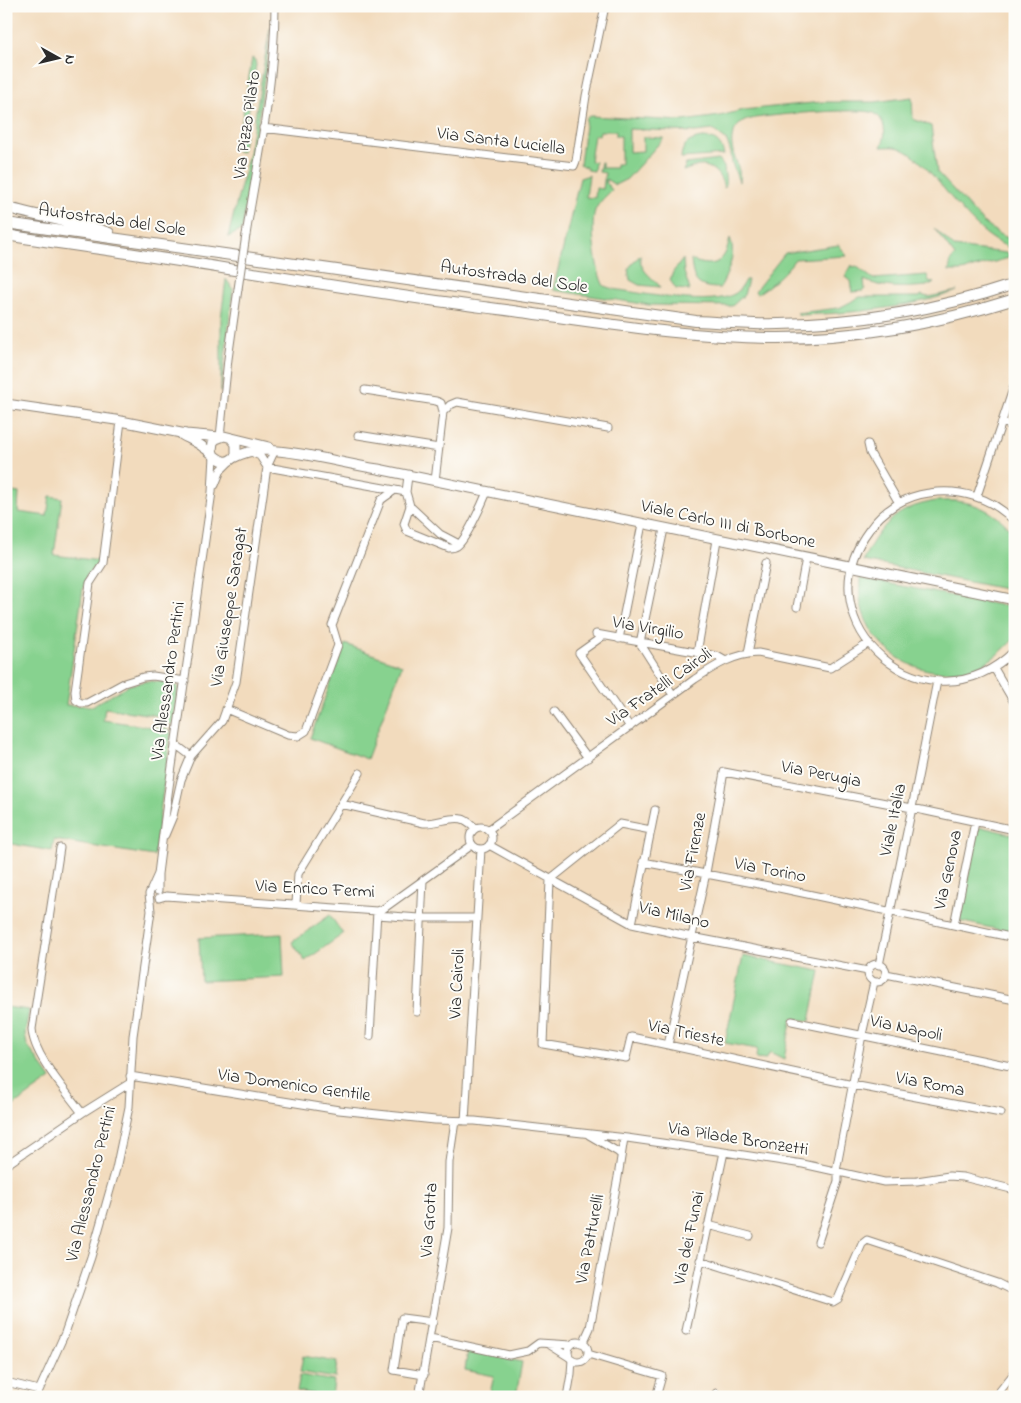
<svg xmlns="http://www.w3.org/2000/svg" width="1021" height="1403" font-family="'Indie Flower',sans-serif">
<style>
.green{fill:#87d28f;stroke:#597e5d}
.lines{fill:none;stroke-linecap:round;stroke-linejoin:round}
.minor-casing{stroke:#8e8374;stroke-width:9}
.major-casing{stroke:#8e8374;stroke-width:11}
.highway-casing{stroke:#8e8374;stroke-width:12}
.minor{stroke:#fff;stroke-width:7}
.major{stroke:#fff;stroke-width:9}
.highway{stroke:#fff;stroke-width:10}
.minor-bridge-casing{stroke:#8e8374;stroke-width:9;stroke-linecap:butt}
.minor-bridge{stroke:#fff;stroke-width:7}
.labels{text-anchor:middle;dominant-baseline:central;stroke-width:4;stroke-linejoin:round;paint-order:stroke}
.street-label{font-size:18px;fill:#2b2b2b;stroke:#fdfcf7}
</style>
<rect width="100%" height="100%" fill="#fdfcf7"/>
<filter id="ink" filterUnits="userSpaceOnUse"><feTurbulence type="fractalNoise" baseFrequency=".02" numOctaves="2"/><feDisplacementMap in="SourceGraphic" scale="10" xChannelSelector="R" yChannelSelector="G"/><feConvolveMatrix kernelMatrix="1 2 1 2 8 2 1 2 1" color-interpolation-filters="sRGB"/></filter>
<filter id="wash" filterUnits="userSpaceOnUse"><feTurbulence type="fractalNoise" baseFrequency=".0096" numOctaves="4" result="noise"/><feDisplacementMap in="SourceGraphic" scale="20" xChannelSelector="R" yChannelSelector="G"/><feGaussianBlur stdDeviation="1.12" result="paint"/><feColorMatrix in="noise" values="0 0 0 0 0 0 0 0 0 0 0 0 0 0 0 0 0 1.4 0 .05"/><feComposite in="paint" operator="in"/></filter>
<g filter="url(#wash)">
<rect width="100%" height="100%" fill="#f2dbbd"/>
<path class="green" d="M270,28L267,60L242,230L228,237L249,153Z
M252,58L255,60L256,65L242,152L237,151Z
M912,97L913,119L931,126L937,172L984,223L999,234L1015,241V250C979,237 959,206 935,178C925,167 915,154 900,148C894,146 887,147 881,147C887,136 886,120 874,113C863,107 766,115 751,119C745,120 738,124 735,130C727,144 736,157 739,171C740,174 739,178 739,182L732,163L731,153L727,141L713,130L695,132L629,129V152L643,151V137L664,138L627,179L615,185L606,179V183L612,190C607,195 600,201 596,208C589,222 596,273 604,286L613,289C641,293 713,308 736,293C740,290 742,285 745,280H748L744,295L732,306L649,305L553,290L580,178L589,175L586,197L595,198L596,188L603,189L605,173L599,172L601,162H602V168H616V164H621V136H616V131H600L599,135H594L590,161L595,162L594,171L587,170V168L580,164L586,118L590,116L683,121L720,116L743,110L822,102H875Z
M702,138C715,138 721,142 724,155L681,158C682,144 689,140 702,138Z
M719,160L724,167L726,185L724,188C721,174 710,162 694,167C690,168 687,170 683,171L686,164Z
M934,228L954,247L1007,253L1009,254V258L962,271H949L951,260L955,256Z
M730,238C737,255 727,274 720,288C697,288 693,282 691,260C715,269 725,263 730,238Z
M839,245L847,256L795,259C786,272 770,286 757,294L755,291L785,253Z
M640,255C639,269 650,276 659,285L660,287L639,285L630,280L628,269Z
M683,259L684,272L690,290L676,289L670,280L673,272Z
M852,265L853,267L856,266L873,279L927,275L929,281L934,283L931,285H927V286C905,288 883,289 864,280L865,289L863,291L852,292L850,281L845,277Z
M226,279L233,289L221,392V318Z
M957,291C907,309 851,313 799,315L797,313L839,308L860,297H920L921,295L928,297Z
M6,491L19,493L18,512L47,516L50,496L62,498L54,555L100,561L87,575L83,588L66,705L92,706L129,685L147,681L170,682L175,684L178,688L173,725L170,724L160,716L105,708L103,720L166,729L171,733L154,856L54,840L52,851L6,843Z
M935,501C944,501 954,500 963,502C982,505 1005,519 1015,536V591L863,561C872,540 887,518 908,509C916,505 926,503 935,501Z
M860,578L1015,608V638C1002,651 990,663 971,669C967,671 961,671 956,671C913,677 871,648 861,605C859,596 860,586 860,578Z
M345,644L402,665L367,759L310,738Z
M982,827L1015,835V933L959,921L978,829Z
M330,915L343,934L305,961L292,942Z
M282,934L284,977L201,981L199,938Z
M743,956L820,971L810,1021L792,1018L784,1059L770,1052L766,1059L756,1058L757,1049L725,1043Z
M6,1007L29,1010L25,1034L27,1045L51,1079L6,1111Z
M468,1350L522,1362L516,1397H489L494,1376L465,1370Z
M303,1356L337,1362L335,1378L300,1372Z
M300,1375L334,1381L332,1397L297,1391Z"/>
</g>
<g filter="url(#ink)">
<g class="lines">
<defs>
<path id="minor" d="M263,128L574,166L576,161L586,96L605,6
M246,235C258,159 275,83 275,6
M365,390L436,401L441,403L443,412
M121,421L103,563L90,583L75,691L76,700L81,703H87L124,683L143,677L153,676L185,681
M1002,422L1015,427
M358,435L439,448
M220,437L228,359L238,289
M868,444L870,453L899,503
M251,452L260,456L267,467L406,492
M408,476L406,492L410,506L440,534L459,544
M435,481L443,412L450,405L457,402L608,428
M215,485L221,470L231,460
M977,496L1015,383
M410,506L404,524L407,531L449,548C453,548 454,548 457,546C466,540 482,504 487,492
M1015,522C993,498 960,488 929,493C905,496 883,510 869,530C799,624 928,737 1015,650
M664,529L640,643L673,695
M797,607L806,558
M596,634L717,656L724,660
M603,636L579,653L630,727
M619,639L642,524
M697,653L717,540
M748,653L766,563
M994,668L1015,704
M226,709L288,735L298,736L306,731L338,645L332,625L381,500L395,490
M554,712L588,758
M175,744L191,756
M341,804L360,773
M470 838a11 11 0 1 1 22 0a11 11 0 1 1-22 0Z
M488,830L695,679C715,666 733,654 758,653L830,668L869,643
M651,830L620,824L550,880L543,1044L626,1058L631,1037L853,1085L1001,1113
M165,835L173,816L181,780L191,756L222,721L236,682L267,467L274,452
M489,845L632,924L692,937L868,971
M60,848L32,1029C33,1055 66,1091 82,1113
M643,862L779,888L1015,938
M158,891V874L168,794L212,492L214,456
M159,898L166,896L377,911L383,909L472,845
M296,904L298,874L341,804L424,823C435,824 452,816 462,819C467,820 472,825 476,828
M377,915L420,918H477
M632,924L655,810
M954,925L975,822
M868 973a9 9 0 1 1 18 0a9 9 0 1 1-18 0Z
M879,965L912,808L937,681
M886,974L1015,1000
M417,1012L423,880
M792,1021L1015,1067
M370,1036L377,911
M668,1045L706,873L724,772L912,808L1015,830
M130,1076L339,1110L435,1120L475,1121L627,1138L724,1152L803,1164L884,1182L917,1181L949,1176L963,1177L1015,1190
M465,1121L481,849
M589,1135L618,1152L621,1155
M6,1165L82,1113L130,1083
M836,1171L862,1035L874,982
M708,1225L750,1236
M818,1242L838,1181V1175L836,1171
M700,1260L833,1302L838,1299L862,1244L867,1240L997,1283L1015,1292
M686,1331L724,1152
M430,1338L509,1355L528,1351L539,1343L571,1345
M568 1352a10 10 0 1 1 20 0a10 10 0 1 1-20 0Z
M581,1343L584,1341L590,1328L618,1177L624,1138
M550,1345L569,1357
M588,1354L662,1376L656,1397
M424,1375L394,1370L402,1318L433,1322
M6,1382L39,1390
M36,1397L65,1333L91,1257L116,1169L129,1107L133,1036L151,911L149,894L158,874
M419,1397L448,1228L449,1162L455,1121
M567,1397L571,1374L572,1359
M715,1397L716,1393
M995,1397L1015,1372"/>
<path id="major" d="M6,404L116,420L186,434L220,437
M182,435C189,439 197,442 203,447C214,454 224,470 236,455V444L231,438
M214,456L212,450L213,442L216,439L224,436L269,447
M233,458C243,453 253,450 263,450C300,451 341,463 378,469L1015,600"/>
<path id="highway" d="M6,207C40,218 76,221 109,233
M6,223L696,321C723,322 752,325 779,324C859,323 940,309 1015,284
M6,235C55,243 104,249 153,257C268,275 382,295 498,309C591,321 684,338 778,338C858,338 939,323 1015,299"/>
</defs>
<use href="#minor" class="minor-casing"/>
<use href="#major" class="major-casing"/>
<use href="#highway" class="highway-casing"/>
<use href="#minor" class="minor"/>
<use href="#major" class="major"/>
<use href="#highway" class="highway"/>
<defs>
<path id="minor-bridge" d="M238,289L246,235"/>
</defs>
<use href="#minor-bridge" class="minor-bridge-casing"/>
<use href="#minor-bridge" class="minor-bridge"/>
</g>
</g>
<g class="labels">
<g class="street-label">
<text transform="translate(248 125) rotate(-82)">Via Pizzo Pilato</text>
<text transform="translate(501 142) rotate(7)">Via Santa Luciella</text>
<text transform="translate(112 221) rotate(8)">Autostrada del Sole</text>
<text transform="translate(514 278) rotate(8)">Autostrada del Sole</text>
<text transform="translate(728 525) rotate(12)">Viale Carlo III di Borbone</text>
<text transform="translate(230 607) rotate(-81)">Via Giuseppe Saragat</text>
<text transform="translate(648 629) rotate(10)">Via Virgilio</text>
<text transform="translate(169 681) rotate(-82)">Via Alessandro Pertini</text>
<text transform="translate(660 688) rotate(-35)">Via Fratelli Cairoli</text>
<text transform="translate(821 775) rotate(11)">Via Perugia</text>
<text transform="translate(894 820) rotate(-78)">Viale Italia</text>
<text transform="translate(694 852) rotate(-79)">Via Firenze</text>
<text transform="translate(949 870) rotate(-78)">Via Genova</text>
<text transform="translate(770 871) rotate(11)">Via Torino</text>
<text transform="translate(315 890) rotate(3)">Via Enrico Fermi</text>
<text transform="translate(674 916) rotate(13)">Via Milano</text>
<text transform="translate(458 984) rotate(-87)">Via Cairoli</text>
<text transform="translate(906 1029) rotate(12)">Via Napoli</text>
<text transform="translate(686 1034) rotate(12)">Via Trieste</text>
<text transform="translate(930 1085) rotate(11)">Via Roma</text>
<text transform="translate(294 1086) rotate(8)">Via Domenico Gentile</text>
<text transform="translate(738 1140) rotate(9)">Via Pilade Bronzetti</text>
<text transform="translate(92 1184) rotate(-76)">Via Alessandro Pertini</text>
<text transform="translate(430 1220) rotate(-86)">Via Grotta</text>
<text transform="translate(690 1238) rotate(-78)">Via dei Funai</text>
<text transform="translate(591 1239) rotate(-79)">Via Patturelli</text>
</g>
</g>
<rect width="1021" height="1403" fill="none" stroke="#fdfcf7" stroke-width="25"/>
<g transform="translate(58 58) rotate(98)" stroke="#fdfcf7" stroke-width="4" paint-order="stroke">
<path d="M0-4L9 19L0 12L-9 19Z" fill="#2b2b2b"/>
<text y="-8" font-size="14" font-weight="bold" text-anchor="middle" fill="#2b2b2b">N</text>
</g>
</svg>
